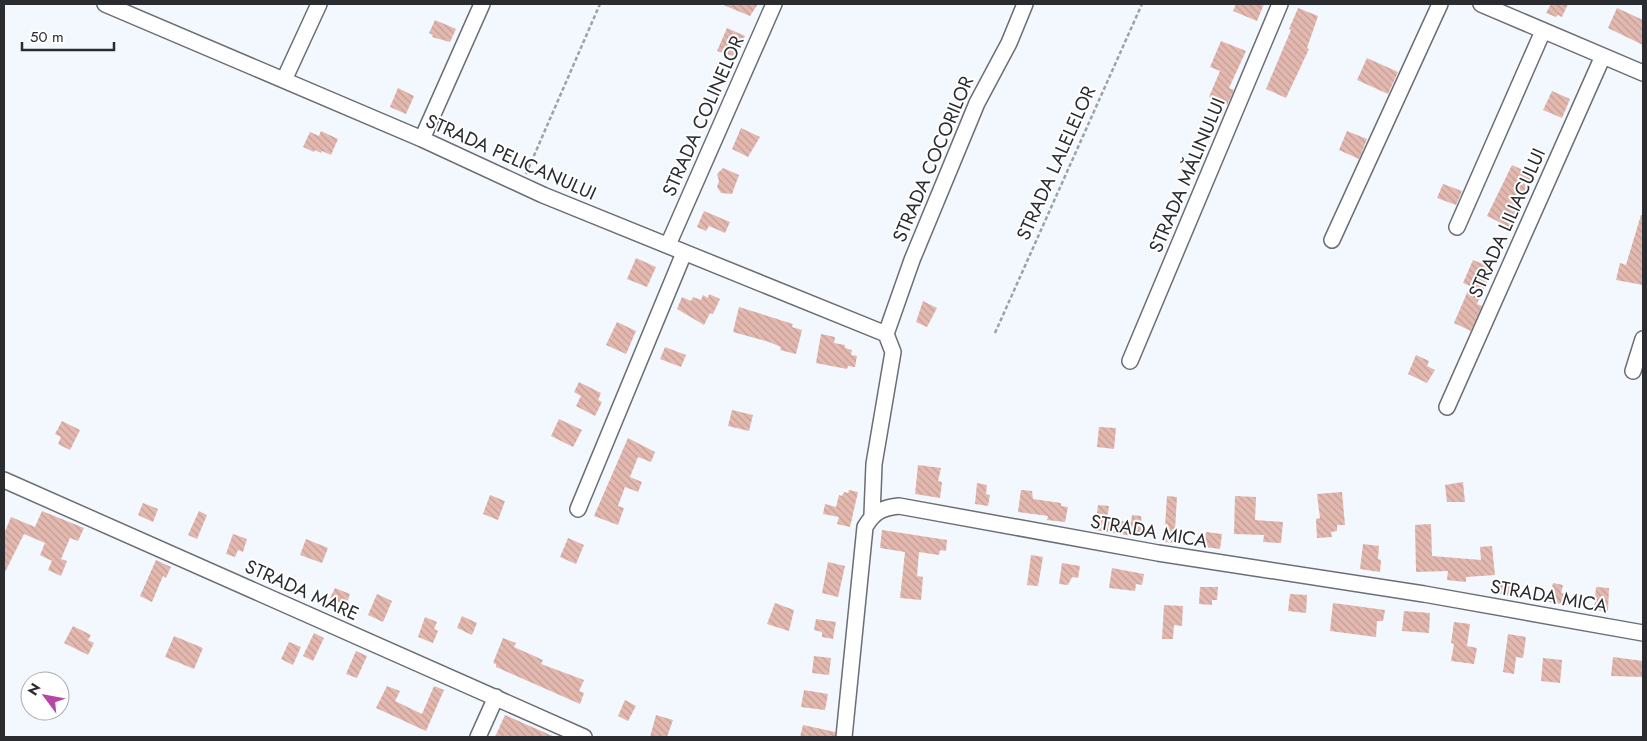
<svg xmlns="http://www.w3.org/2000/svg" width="1647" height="741" font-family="Jost,sans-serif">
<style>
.building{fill:url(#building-back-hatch)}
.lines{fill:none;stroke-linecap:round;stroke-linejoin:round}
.minor-casing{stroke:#6a6e75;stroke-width:18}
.path{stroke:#9ea1a6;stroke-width:2.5;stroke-dasharray:4 2.5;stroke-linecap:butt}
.minor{stroke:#fff;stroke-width:15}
.labels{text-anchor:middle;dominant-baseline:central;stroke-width:4;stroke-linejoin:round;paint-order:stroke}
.street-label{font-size:19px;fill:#2a2c2f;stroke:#fff}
</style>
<defs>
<pattern id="building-back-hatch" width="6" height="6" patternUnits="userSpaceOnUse" patternTransform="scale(1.25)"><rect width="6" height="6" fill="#e3b8af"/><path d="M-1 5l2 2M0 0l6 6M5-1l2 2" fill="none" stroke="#c39e97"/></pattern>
</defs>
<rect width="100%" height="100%" fill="#f3f8fe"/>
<path class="building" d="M721,4H758L750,16Z
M1236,4H1264L1257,21L1233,11Z
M1551,4H1568L1562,17L1558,15L1556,17L1546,13Z
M1298,8L1318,16L1307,48L1309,49L1286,98L1266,89L1291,30L1289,29Z
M1617,8L1643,20V45L1608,28Z
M435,20L456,29L450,42L432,37L433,35L429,33Z
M727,28L745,36L738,52L733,56L717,51Z
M1221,41L1246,51L1229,88L1234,90L1227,105L1209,97L1220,71L1210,67Z
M1367,58L1398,72L1388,94L1357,80Z
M398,88L414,96L406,114L390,107Z
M1552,91L1570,99L1562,118L1543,110Z
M741,128L760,137L748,157L732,149Z
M321,131L338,139L331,155L322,151L321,153L315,150L314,152L303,147L310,132L319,136Z
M1347,131L1367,139L1359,159L1339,150Z
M1512,165L1525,171L1523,175L1531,179L1516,205L1521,207L1511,228L1487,216Z
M723,168L739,175L732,194L721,193L717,187L719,181L717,174Z
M1443,184L1462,191L1456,205L1437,198Z
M704,211L730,222L725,233L709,226L706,231L697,227Z
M1641,215H1643V285L1616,280L1620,263L1626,265Z
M636,258L656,267L647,287L627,279Z
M1473,260L1493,268L1477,304L1482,306L1471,331L1454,323L1470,286L1463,283Z
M709,294L720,299L713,314L710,313L704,325L677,309L682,297L691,301L693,297L701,300L703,295L708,298Z
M923,301L937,308L927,327L916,322Z
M739,307L793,324L792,327L802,330L796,354L780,350L781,347L769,342L733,332Z
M617,322L636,331L626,354L606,345Z
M821,334L835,337L834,343L845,345V348L852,350L851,355L857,356L855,367L848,366L847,369L816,363Z
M665,347L686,355L681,367L660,359Z
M1416,355L1429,361L1427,366L1435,370L1427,383L1408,374Z
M579,382L601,393L598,400L602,402L595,416L576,406L581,396L574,392Z
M732,410L753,415L749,431L728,426Z
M559,419L582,430L573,447L551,436Z
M62,421L80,430L70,450L58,444L61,437L55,434Z
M1099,427L1116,428L1114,449L1097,447Z
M628,438L655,452L651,462L638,457L630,477L642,482L638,492L625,487L618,506L624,508L618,525L594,516Z
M918,465L941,468L938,481L942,482L940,498L915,494Z
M1463,482L1465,502H1447L1445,485Z
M977,483L987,485L986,494L990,495L988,506L975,504Z
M849,490L858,492L850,527L837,524L839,517L823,514L825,504L836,507L839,495L842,496L844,492L848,493Z
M1021,490L1032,491L1033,499L1061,503V506L1068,507L1065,522L1047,520L1048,516L1018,512Z
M1342,492L1345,525H1337V531L1331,532L1332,537L1317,538L1316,519L1320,518L1317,494Z
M490,495L505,501L498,520L483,514Z
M1167,496L1177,497L1175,530H1181L1180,543L1164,542Z
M1235,496L1256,497L1255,520L1283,522L1281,543L1263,542L1264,535L1234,534Z
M143,503L158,509L153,522L138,515Z
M1098,505L1109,506L1107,519L1131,522L1132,515L1141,516L1142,527L1147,528L1145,538L1095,530Z
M42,511L84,528L78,541L70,538L61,559L67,561L61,576L48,570L52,561L40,555L45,543L24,534L4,574V534L11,517L35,527Z
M199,511L207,515L197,539L188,535Z
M1431,524L1432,556L1481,560L1480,547L1492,546L1495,575L1466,577V582L1447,580L1448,571L1416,572L1415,525Z
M882,530L947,540L946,551L940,550L939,555L919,552L917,576L923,577L921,600L900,598L905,552L880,548Z
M1206,532L1222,534L1220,549L1204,547Z
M233,534L247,539L243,552L238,550L235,557L226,554Z
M568,538L584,545L576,564L560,557Z
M306,539L328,548L322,563L300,555Z
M1363,544L1379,546L1378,559L1381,560L1380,572L1360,569Z
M1031,555L1043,557L1038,586L1027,585Z
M156,560L171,567L166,578L163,576L152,602L140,596Z
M828,562L845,566L838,597L822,593Z
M1062,563L1080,566L1078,578L1072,577L1068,585L1059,584Z
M1112,568L1144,574L1142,585L1136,584L1135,591L1109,588Z
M1499,582L1516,586L1513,597L1497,593Z
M1553,583L1563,585L1561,593L1569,594L1567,605L1549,602Z
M1200,587H1218L1217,600H1212V605L1199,604Z
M1596,587L1609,588L1608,611L1594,610Z
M335,588L350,594L346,605L330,598Z
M377,594L392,601L383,622L368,615Z
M1290,594L1307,595L1306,613L1288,611Z
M775,603L794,610L789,631L767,624Z
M1333,603L1385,610L1383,621H1377L1376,637L1330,631Z
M1164,605L1183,606L1182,626L1174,625L1173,639H1162Z
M1404,611L1430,613L1429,633L1402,631Z
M462,616L477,623L472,635L457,628Z
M425,617L437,622L434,629L438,631L433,643L418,637Z
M816,619L836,622L833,639L822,637V632L814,630Z
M1454,622L1470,624L1467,646L1477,648L1474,664L1451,661L1454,644L1451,643Z
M73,626L91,635L88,640L94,643L88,655L64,643Z
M314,633L324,638L313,661L303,656Z
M1508,634L1526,637L1523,658L1516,657L1514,674L1503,672Z
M174,636L203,648L194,669L165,657Z
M503,638L516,643L514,647L543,660L541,664L584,680L579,691L584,693L580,704L496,667V664L493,663Z
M289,642L301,647L293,665L281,659Z
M356,651L367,656L357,678L346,674Z
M814,656L831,658L829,675L812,673Z
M1613,657L1643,661V677L1611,676Z
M1543,658L1562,660L1560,683L1541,681Z
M387,686L400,691L395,701L422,714L434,686L444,690L426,731L376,708Z
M804,690L828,694L825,710L801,707Z
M625,700L636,706L628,721L618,716Z
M505,715L523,723L555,737H495Z
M656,715L673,720L667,737H650Z
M803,725L835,732V737H800Z"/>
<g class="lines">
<defs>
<path id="minor" d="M105,4L422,139L543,195L886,334L893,352L874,464L872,515
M1481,4L1643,73
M284,80L319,4
M422,139L482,4
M1457,227L1543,31
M1332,240L1440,4
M668,245L774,4
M886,334L912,260L977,103L1009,43L1025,4
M1130,361L1280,4
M1633,371L1643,339
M1447,407L1603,56
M4,480L584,737
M578,509L684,253
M478,737L496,697
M844,737L865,527C874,512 881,508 899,506L1158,553L1424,594L1643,633"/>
</defs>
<use href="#minor" class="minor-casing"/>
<path class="path" d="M526,174L600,4
M995,333L1142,4"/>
<use href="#minor" class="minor"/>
</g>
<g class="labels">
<g class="street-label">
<text transform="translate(703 116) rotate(-66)">STRADA COLINELOR</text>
<text transform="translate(511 157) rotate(24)">STRADA PELICANULUI</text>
<text transform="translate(933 159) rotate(-67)">STRADA COCORILOR</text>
<text transform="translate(1056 163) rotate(-66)">STRADA LALELELOR</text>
<text transform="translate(1187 175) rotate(-67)">STRADA MĂLINULUI</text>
<text transform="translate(1507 223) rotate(-66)">STRADA LILIACULUI</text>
<text transform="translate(1149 531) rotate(10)">STRADA MICA</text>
<text transform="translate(302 590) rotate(24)">STRADA MARE</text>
<text transform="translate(1549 596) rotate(10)">STRADA MICA</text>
</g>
</g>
<rect width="1647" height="741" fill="none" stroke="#2a2c2f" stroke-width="10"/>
<g transform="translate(45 696) rotate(302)"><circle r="24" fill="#ffffff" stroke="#aaabac"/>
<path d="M0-4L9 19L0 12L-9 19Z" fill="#b747a4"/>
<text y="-8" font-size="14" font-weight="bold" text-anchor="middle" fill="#2a2c2f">N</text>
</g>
<path d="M22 42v8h92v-8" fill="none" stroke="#2a2c2f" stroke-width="2.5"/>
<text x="30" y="42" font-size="15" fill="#2a2c2f" stroke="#ffffff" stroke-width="4" paint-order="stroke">50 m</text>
</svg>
